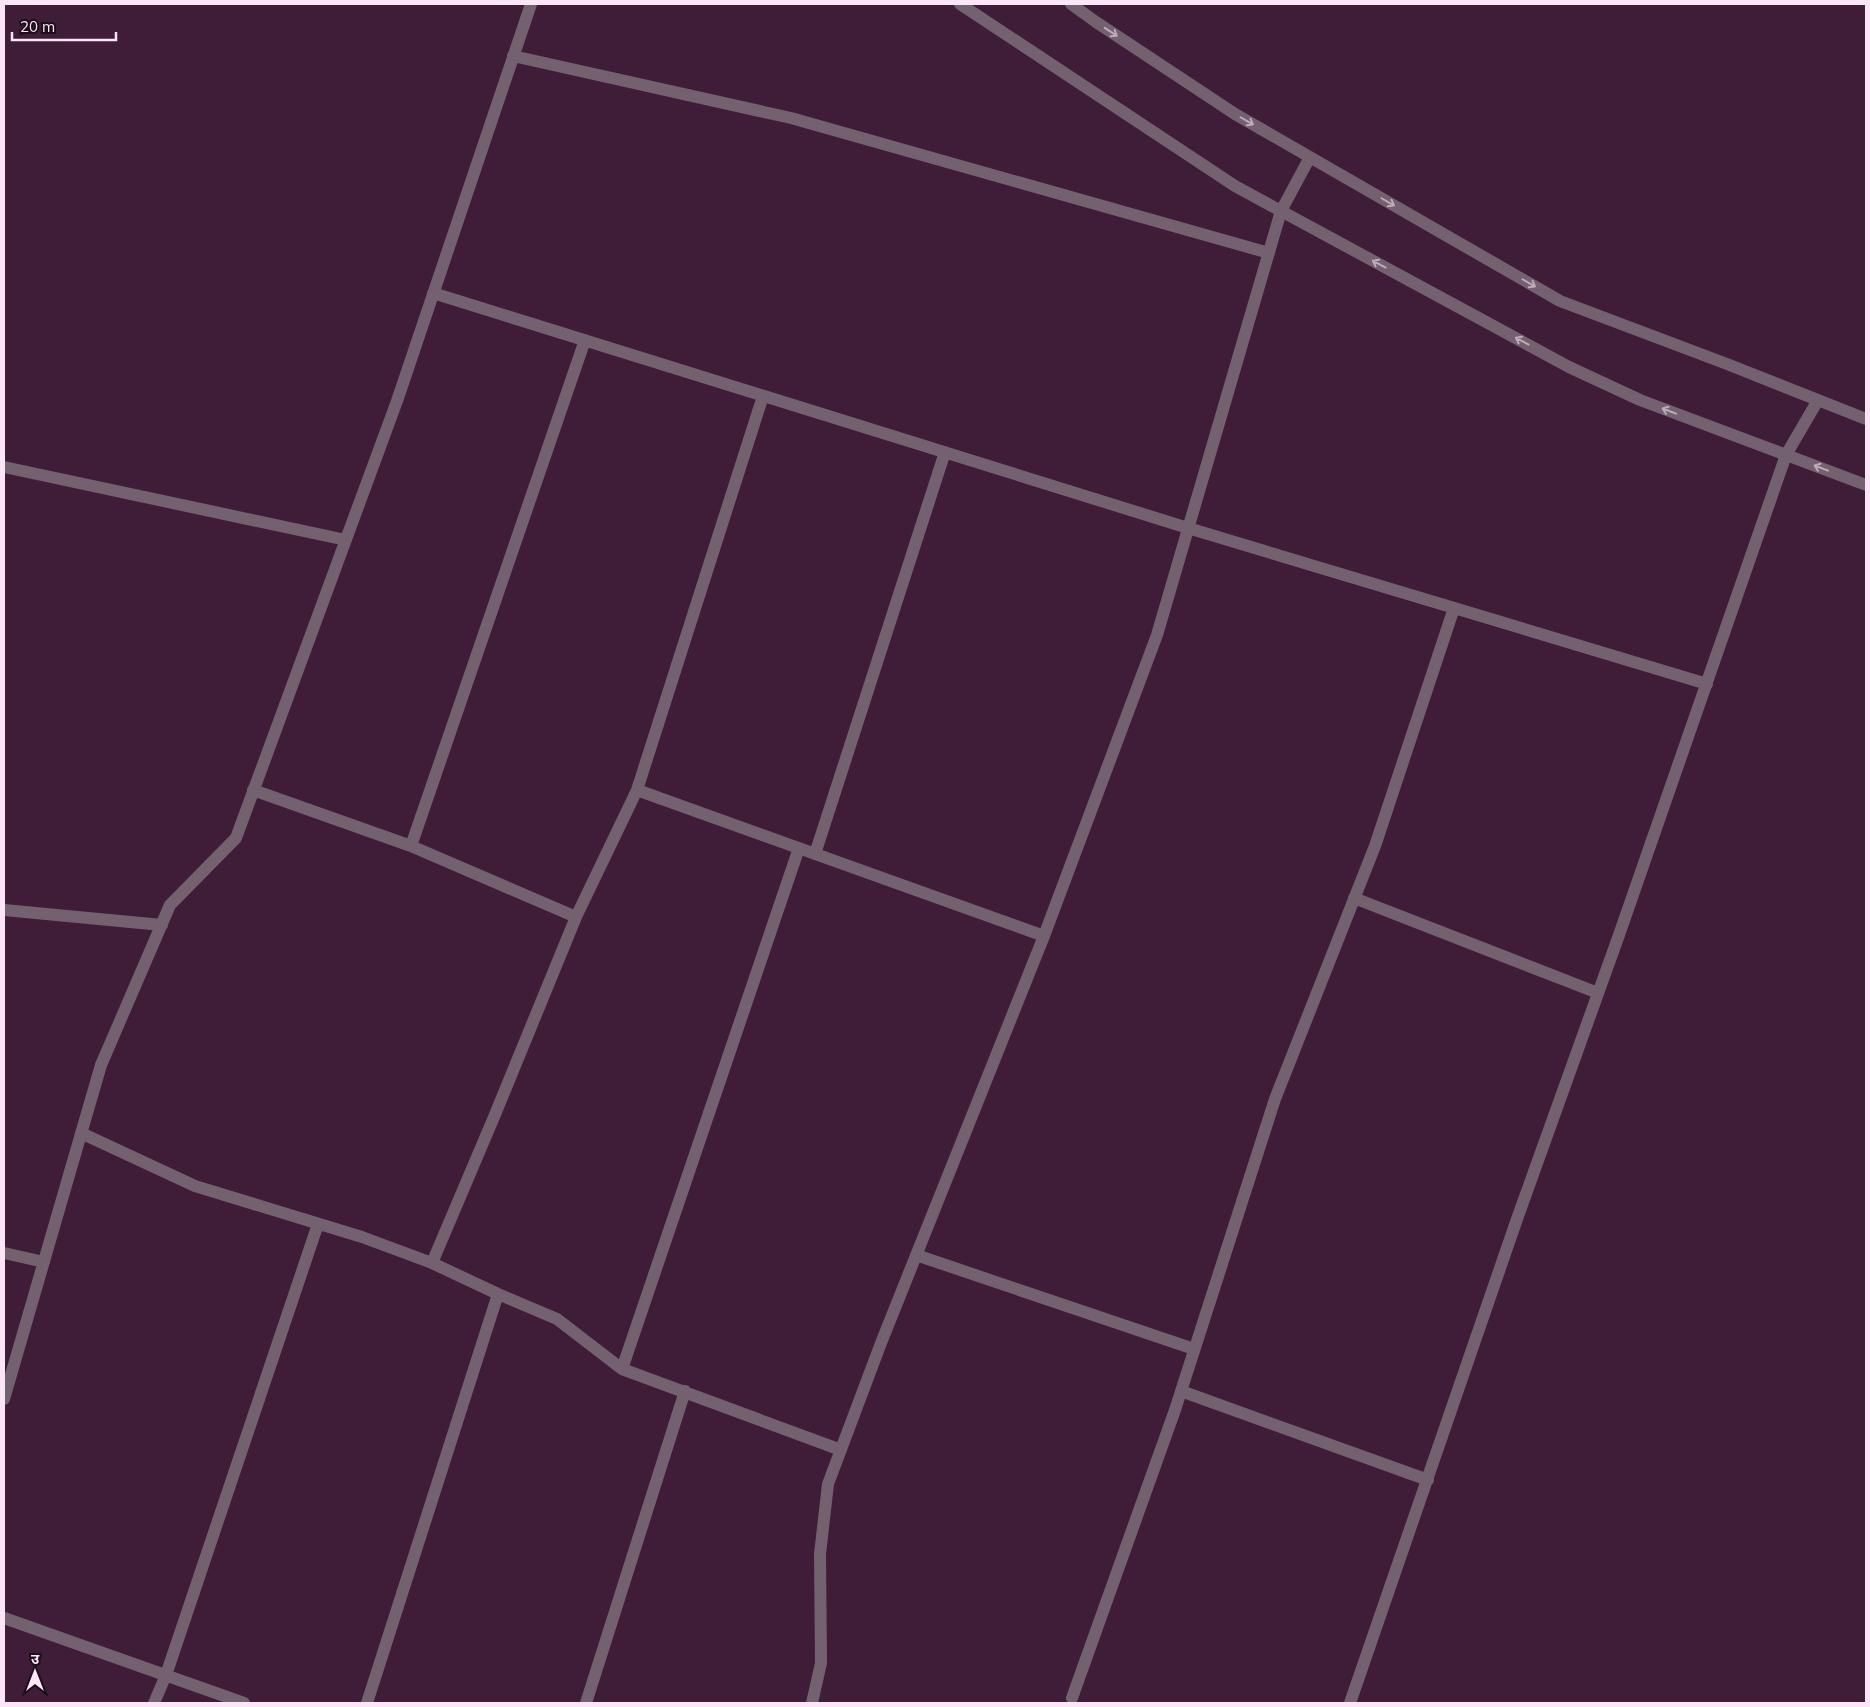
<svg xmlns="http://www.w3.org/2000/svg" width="1870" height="1707" font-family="Mulish,'Noto Sans Devanagari',sans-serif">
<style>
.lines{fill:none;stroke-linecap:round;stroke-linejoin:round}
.minor{stroke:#73616f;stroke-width:12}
.oneway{stroke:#beaaba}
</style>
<rect width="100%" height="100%" fill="#3f1d39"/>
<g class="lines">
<path class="minor" d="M960,4L1235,186L1569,367L1640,400L1866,485
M1071,4L1096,22L1235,114L1560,301L1727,364L1866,419
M513,56L791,118L1269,253
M433,293L1188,528L1707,684
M763,396L637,790L1044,936
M4,467L346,540
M253,790L411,846L576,917L494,1117L432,1263
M411,846L585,340
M815,854L945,452
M1354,898L1598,993
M4,910L162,925
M576,917L637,790
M81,1133L195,1186L362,1237L432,1263L498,1294L557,1319L622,1369L841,1450
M4,1253L44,1262
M916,1255L1194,1349
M622,1369L799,848
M1181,1391L1428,1480
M4,1399L101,1065L170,905L236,838L397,401L531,4
M4,1618L244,1703
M1072,1698L1175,1410L1275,1099L1375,846L1454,608
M154,1703L166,1675L318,1224
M367,1703L498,1294
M586,1703L685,1391
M812,1703L821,1663L820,1554L828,1484L881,1343L1044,936L1157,635L1281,211L1310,157
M1350,1703L1517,1219L1619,935L1786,455L1818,400"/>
</g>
<defs><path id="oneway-shaft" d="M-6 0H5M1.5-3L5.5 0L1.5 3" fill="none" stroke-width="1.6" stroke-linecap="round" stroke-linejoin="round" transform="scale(1.25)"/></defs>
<g class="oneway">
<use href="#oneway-shaft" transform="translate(1111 32) rotate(33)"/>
<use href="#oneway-shaft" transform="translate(1247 121) rotate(30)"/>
<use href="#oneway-shaft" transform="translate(1388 202) rotate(30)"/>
<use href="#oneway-shaft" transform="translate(1379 264) rotate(-152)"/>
<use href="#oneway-shaft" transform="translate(1529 283) rotate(30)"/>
<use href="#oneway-shaft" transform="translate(1522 341) rotate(-152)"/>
<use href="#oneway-shaft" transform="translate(1669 411) rotate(-159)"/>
<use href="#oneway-shaft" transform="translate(1821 468) rotate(-159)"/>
</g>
<rect width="1870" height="1707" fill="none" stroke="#fce5f7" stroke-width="10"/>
<g transform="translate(35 1672)" stroke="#1d0e1a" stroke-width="4" paint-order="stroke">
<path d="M0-4L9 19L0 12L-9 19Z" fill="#fce5f7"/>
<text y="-8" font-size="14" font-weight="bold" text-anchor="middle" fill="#fce5f7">उ</text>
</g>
<path d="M12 32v8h104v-8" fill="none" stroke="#fce5f7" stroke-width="2.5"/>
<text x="20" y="32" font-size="15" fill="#fce5f7" stroke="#1d0e1a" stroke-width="4" paint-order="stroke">20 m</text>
</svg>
